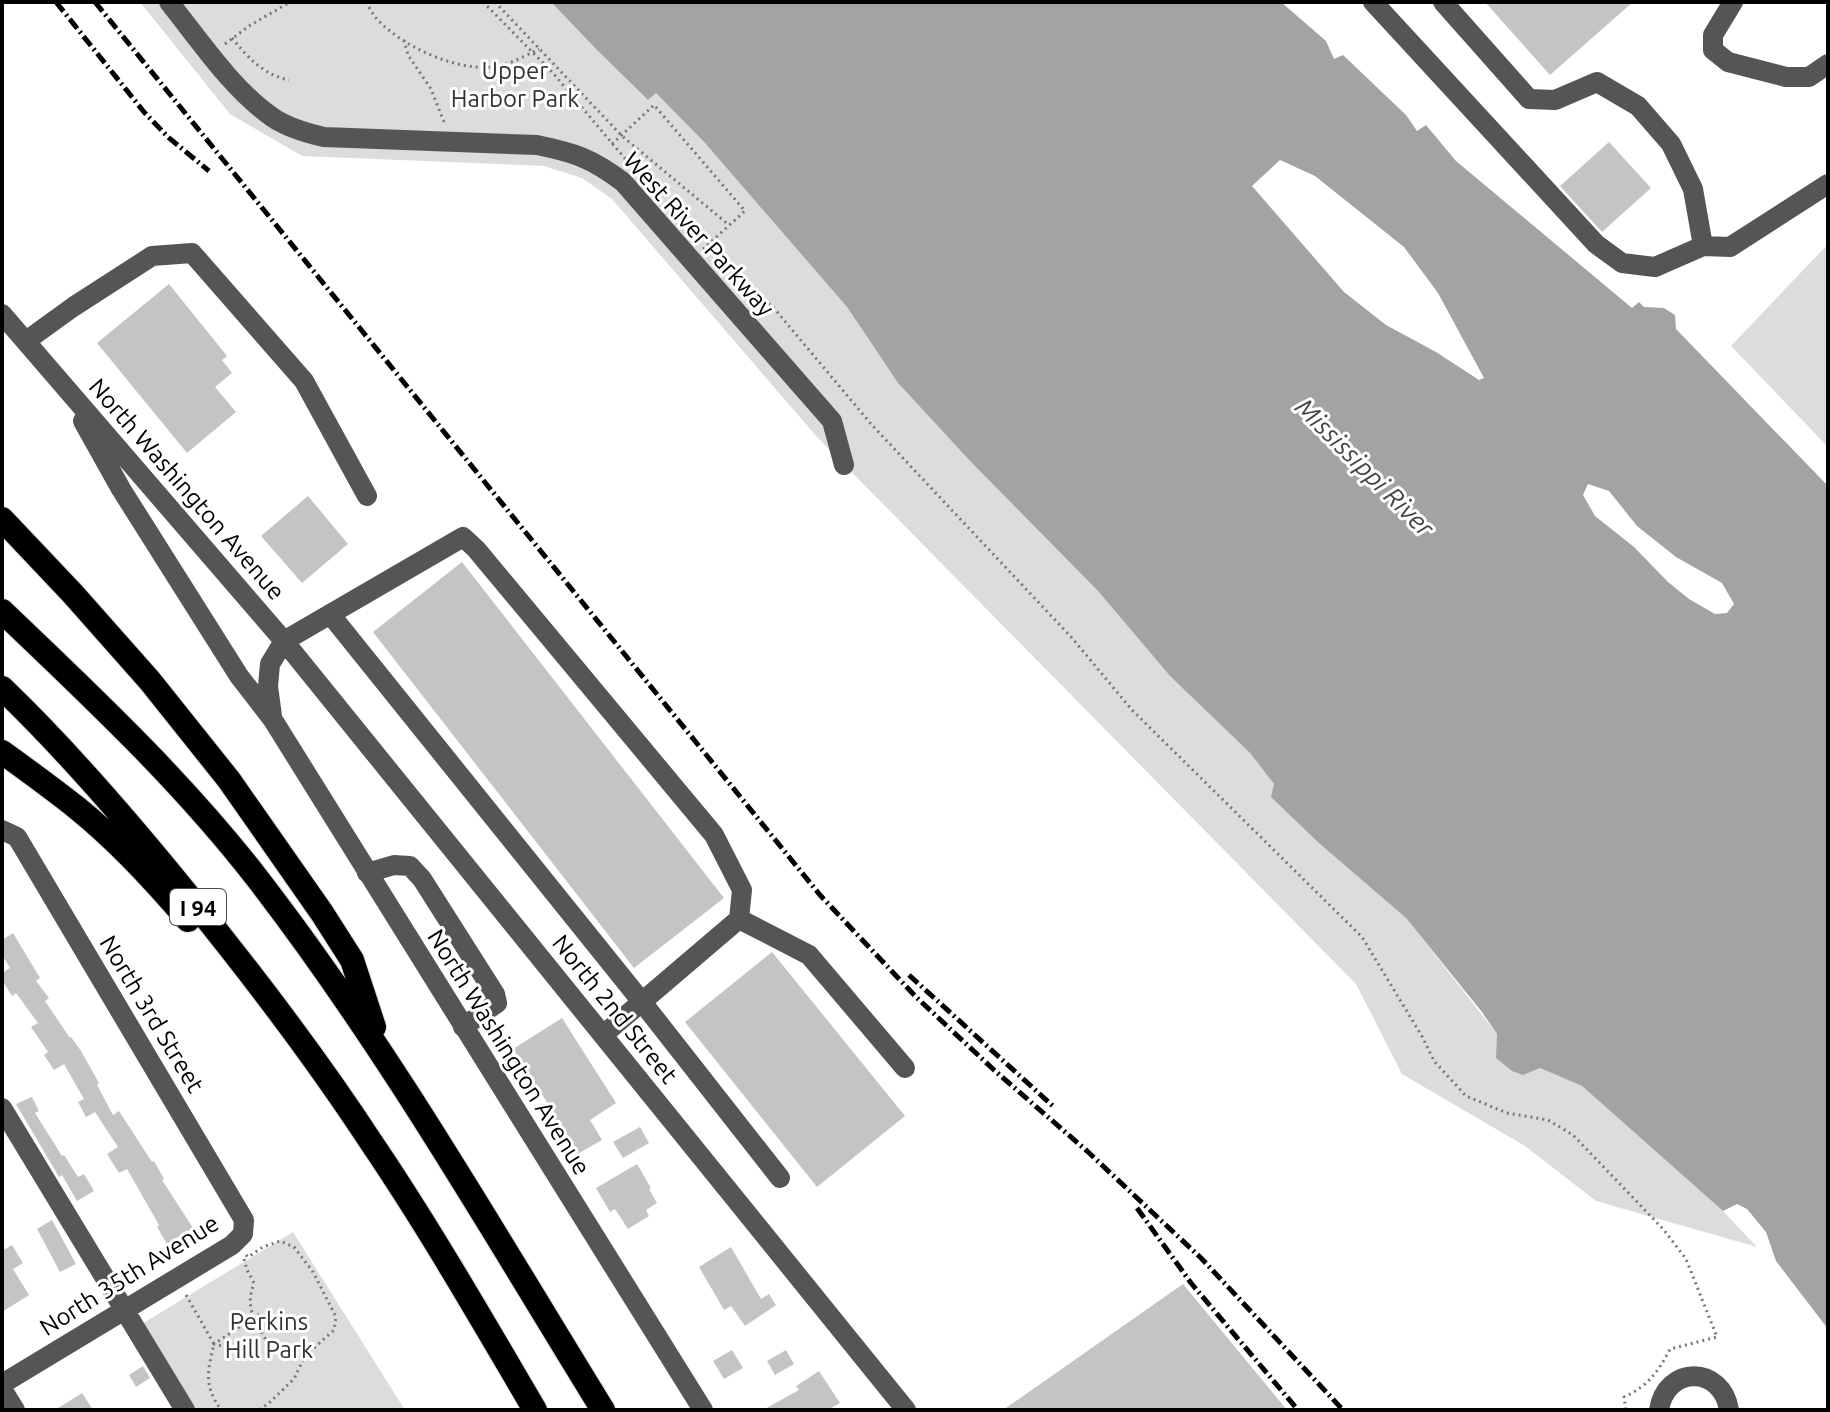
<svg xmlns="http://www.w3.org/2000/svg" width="1830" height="1412" font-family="Ubuntu,sans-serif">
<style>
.green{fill:#dcdcdc}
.water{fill:#a3a3a3;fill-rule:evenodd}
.building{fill:#c4c4c4}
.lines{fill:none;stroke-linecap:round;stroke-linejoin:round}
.highway-casing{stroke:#dbdbdb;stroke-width:26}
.path{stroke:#777;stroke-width:3;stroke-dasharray:2 4;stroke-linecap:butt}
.minor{stroke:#555;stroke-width:20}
.highway{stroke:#000;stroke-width:24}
.rail{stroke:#000;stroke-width:5;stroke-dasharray:12 4 2 4;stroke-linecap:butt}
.labels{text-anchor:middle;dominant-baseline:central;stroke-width:6;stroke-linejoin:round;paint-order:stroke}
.shield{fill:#fff;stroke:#4c4c4c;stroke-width:2}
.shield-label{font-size:22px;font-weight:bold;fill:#000}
.park-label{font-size:24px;fill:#333;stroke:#fff}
.street-label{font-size:24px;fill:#000;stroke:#fff}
.water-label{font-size:26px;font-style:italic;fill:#444;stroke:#fff}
</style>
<rect width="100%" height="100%" fill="#fff"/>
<path class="green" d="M140,2H551L596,49L648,100L656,93L705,143L847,307L898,383L970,461L1098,591L1170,676L1250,753L1320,844L1406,918L1497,1034L1540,1068L1582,1086L1723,1211L1757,1247L1596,1201L1525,1146L1402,1074L1356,984L817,437L612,199L582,178L544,166L302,156L230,114Z
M1828,244V447L1731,346Z
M293,1232L405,1410H192L140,1325Z"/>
<path class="water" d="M551,2H1281L1326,41L1334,59L1343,55L1406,115L1417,131L1426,125L1456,161L1632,308L1639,302L1644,307L1664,308L1675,315L1676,329L1828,486V1329L1776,1261L1766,1232L1747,1209L1737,1204L1723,1211L1582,1086L1540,1068L1523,1075L1512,1071L1496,1058L1497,1034L1482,1012L1406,918L1320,844L1271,797L1274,784L1250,753L1170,676L1098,591L970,461L898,383L847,307L705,143L656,93L648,100L596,49ZM1280,160L1315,176L1404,247L1438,293L1484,378L1479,380L1436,352L1386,325L1344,292L1252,186ZM1588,484L1609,491L1637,526L1676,557L1722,583L1734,604L1727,613L1715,614L1689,599L1668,582L1634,547L1595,516L1583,495Z"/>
<path class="building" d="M1485,2H1633L1550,75Z
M1609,142L1651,188L1602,232L1560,186Z
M169,284L227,356L222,360L232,373L215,387L236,412L187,453L97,343Z
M308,496L348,544L302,583L261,536Z
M462,562L724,898L634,968L373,632Z
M13,933L40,978L36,981L49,998L45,1001L70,1038L71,1037L81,1051L99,1083L97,1085L113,1115L119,1111L152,1162L154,1161L164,1179L162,1180L193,1228L167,1244L157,1227L159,1225L127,1169L119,1173L107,1154L118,1147L95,1112L86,1117L78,1102L84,1099L64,1064L54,1070L44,1055L48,1052L31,1027L38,1023L16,993L12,996L2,980V973L10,968L2,955V940Z
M772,952L905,1116L817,1187L685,1022Z
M562,1018L616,1103L590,1120L602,1140L574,1156L545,1110L550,1107L513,1049Z
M32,1097L39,1111L35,1113L62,1156L64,1155L78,1177L84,1174L94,1191L77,1201L62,1175L59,1177L16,1104Z
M640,1127L649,1143L623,1158L613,1142Z
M637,1164L651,1188L649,1189L657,1203L646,1210L649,1216L628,1229L615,1209L610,1212L596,1188Z
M52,1220L76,1264L60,1272L37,1229Z
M12,1245L23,1263L13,1269L29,1295L2,1312V1251Z
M731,1247L761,1299L769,1294L776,1305L745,1326L731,1306L724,1310L699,1267Z
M1183,1284L1287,1410H1003Z
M732,1350L743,1368L724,1379L713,1361Z
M786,1350L794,1364L775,1375L767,1361Z
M143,1366L150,1378L136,1387L129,1375Z
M819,1371L840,1403L828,1410H763L799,1390L796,1386Z
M82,1393L93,1410H55Z"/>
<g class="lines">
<defs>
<path id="highway" d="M2,519L73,594L150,681L229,780L322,913L352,960L374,1027
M2,611C91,696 181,780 257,878C386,1045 492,1230 603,1410
M2,688C70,753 132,826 191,899C255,978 316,1058 371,1142C430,1229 482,1320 535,1410
M2,752C27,770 53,789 77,808C118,841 154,880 188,920"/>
</defs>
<use href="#highway" class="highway-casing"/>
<path class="path" d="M366,2C369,7 372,13 376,18C401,46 455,71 493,67C509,65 525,56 539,49
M483,2L553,73L627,161
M495,2L622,136L729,225
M232,38C248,58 264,75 289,80
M404,40L408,55L431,89L444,122
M225,44L249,26L290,2
M612,144L654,105L745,211L703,249
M726,270L773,307L871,424L1072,638L1132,710L1362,937L1423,1038L1434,1061L1466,1096L1507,1113L1548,1120L1573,1135L1664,1230L1686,1259L1717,1337L1670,1349C1659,1371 1647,1387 1624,1397L1626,1410
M246,1255L248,1257L263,1247L280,1241L294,1247L313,1272L336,1317L334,1330L305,1356L294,1379L269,1403L259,1410
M244,1259L247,1270L254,1283C245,1308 254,1318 266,1340
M186,1295L214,1344C207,1373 204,1385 221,1410
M250,1353L214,1344L259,1314"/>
<path class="minor" d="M169,2C200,41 232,89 272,117C288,128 306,133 324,137L537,145C575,153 591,158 623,182L832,421L844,465
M1373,2L1596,244L1622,263L1655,267L1703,246L1730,247L1828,184
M1443,2L1529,99L1555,100L1597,82L1638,106L1671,144L1693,189L1703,246
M1733,2L1713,35V50L1728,62L1786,77H1809L1828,64
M2,314L284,641L906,1410
M26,341L73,307L152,256L192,253L304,381L367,496
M83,421L121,489L239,676L273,720L703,1410
M330,614L642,1002L780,1178
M272,716L268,686L270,664L284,641L463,537L476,549L714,835L742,890L739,919L603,1035
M2,830L17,837L244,1220L243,1234L232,1245L2,1384
M367,873L394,865L410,866L422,879L495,994L497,1003L463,1027
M739,919L809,955L905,1068
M2,1108L185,1410
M2,1389L15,1410
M1659,1410C1666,1365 1722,1365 1729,1410"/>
<use href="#highway" class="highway"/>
<path class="rail" d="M56,2L144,112L168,137L209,171
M95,2L820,895L916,997L994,1070L1087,1151L1201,1258L1343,1410
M909,975L1054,1107
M1137,1208L1191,1283L1298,1410"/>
</g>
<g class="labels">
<rect class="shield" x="170" y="889" width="56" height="36" rx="6"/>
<g class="shield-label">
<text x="198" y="907">I 94</text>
</g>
<g class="park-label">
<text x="515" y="70">Upper<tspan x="515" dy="28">Harbor Park</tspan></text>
<text x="269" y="1321">Perkins<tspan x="269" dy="28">Hill Park</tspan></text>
</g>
<g class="street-label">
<text transform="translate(699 234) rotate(48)">West River Parkway</text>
<text transform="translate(187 489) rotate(49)">North Washington Avenue</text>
<text transform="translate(615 1009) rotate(51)">North 2nd Street</text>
<text transform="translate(152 1014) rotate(59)">North 3rd Street</text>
<text transform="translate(509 1052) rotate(58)">North Washington Avenue</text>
<text transform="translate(129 1275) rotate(-32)">North 35th Avenue</text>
</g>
<g class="water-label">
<text transform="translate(1365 467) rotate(45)">Mississippi River</text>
</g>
</g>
<rect width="1830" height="1412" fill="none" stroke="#000000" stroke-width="8"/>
</svg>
